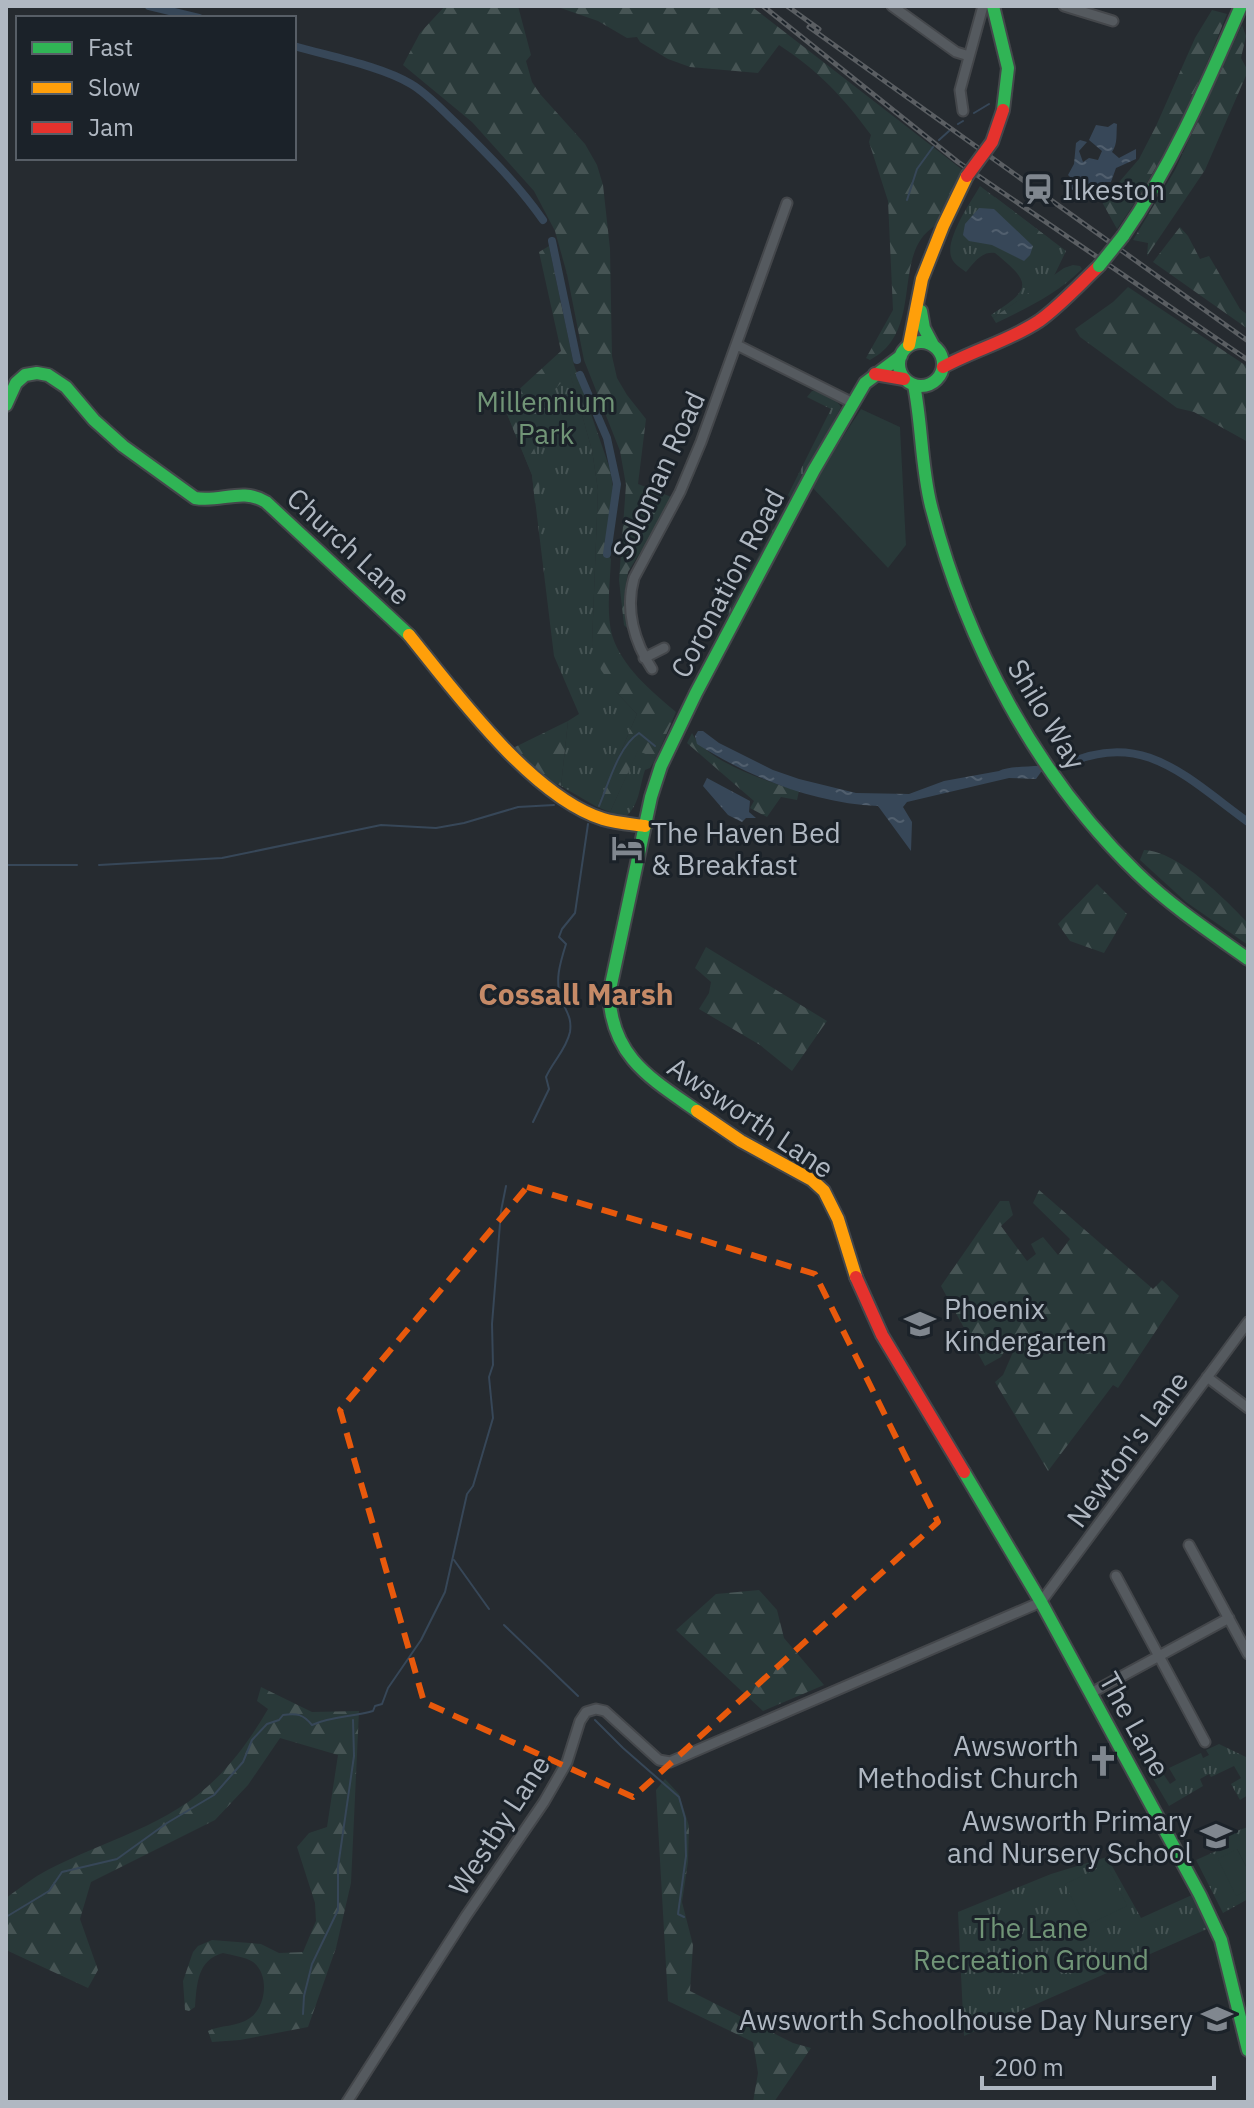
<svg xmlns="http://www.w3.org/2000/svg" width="1254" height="2108" font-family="'IBM Plex Sans',sans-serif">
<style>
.grass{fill:url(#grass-tufts)}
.forest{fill:url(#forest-firs)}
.garden{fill:#293939}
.water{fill:url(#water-ripples)}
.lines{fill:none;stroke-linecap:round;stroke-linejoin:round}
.stream{stroke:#374758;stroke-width:2}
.canal{stroke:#374758;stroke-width:8}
.street-casing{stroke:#44474b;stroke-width:13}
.fast-casing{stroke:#44474b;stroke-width:16}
.slow-casing{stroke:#44474b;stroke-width:16}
.jam-casing{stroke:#44474b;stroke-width:16}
.street{stroke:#555a5f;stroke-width:9}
.fast{stroke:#30b455;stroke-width:12}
.slow{stroke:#ff9f0a;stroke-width:12}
.jam{stroke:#e5322d;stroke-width:12}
.rail-casing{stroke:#5a5e62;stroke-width:5}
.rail{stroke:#1b2229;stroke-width:2;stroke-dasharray:6;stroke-linecap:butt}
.fast-bridge-casing{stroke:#44474b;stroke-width:16;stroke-linecap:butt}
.jam-bridge-casing{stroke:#44474b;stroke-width:16;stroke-linecap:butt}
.fast-bridge{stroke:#30b455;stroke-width:12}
.jam-bridge{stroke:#e5322d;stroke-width:12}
.marked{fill:none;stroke:#e8590c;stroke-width:6;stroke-dasharray:16 10;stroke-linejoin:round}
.labels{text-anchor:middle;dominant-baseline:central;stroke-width:6;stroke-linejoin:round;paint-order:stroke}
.poi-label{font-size:28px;fill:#b0b8c2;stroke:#1b2229;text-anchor:start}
.park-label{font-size:28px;fill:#719577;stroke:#1b2229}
.street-label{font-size:28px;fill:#b0b8c2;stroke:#1b2229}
.neighbourhood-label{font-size:30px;font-weight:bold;fill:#c58a67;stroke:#1b2229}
</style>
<defs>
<pattern id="grass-tufts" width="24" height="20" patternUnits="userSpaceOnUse" patternTransform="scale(2)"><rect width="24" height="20" fill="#293939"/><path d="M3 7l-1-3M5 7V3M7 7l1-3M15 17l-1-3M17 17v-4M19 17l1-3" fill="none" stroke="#465454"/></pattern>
<pattern id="forest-firs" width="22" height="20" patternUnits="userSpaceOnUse" patternTransform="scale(2)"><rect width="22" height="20" fill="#293939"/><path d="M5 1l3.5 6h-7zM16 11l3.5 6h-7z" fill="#465454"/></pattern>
<pattern id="water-ripples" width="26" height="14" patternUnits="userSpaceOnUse" patternTransform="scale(2)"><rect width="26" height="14" fill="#374758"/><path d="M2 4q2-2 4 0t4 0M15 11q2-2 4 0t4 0" fill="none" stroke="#515f6e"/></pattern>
</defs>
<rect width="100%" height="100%" fill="#262b30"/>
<path class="grass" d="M980,186L1066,251L1054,276L993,318L991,315C1032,289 1032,283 995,253C981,251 974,263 966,272C961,268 954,264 952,259C943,241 971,202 980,186Z
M570,373L592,450L598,490L592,644L617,693L637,714L597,807L561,786L568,721L579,714L554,656L532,475L503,404Z
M812,391C821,391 837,399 841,407L730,616L727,614L790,498L788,495L831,409L807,397Z
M638,750L656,758L650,768L645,770C639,787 640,806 624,818L610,812Z
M1219,1744L1248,1758V1795L1240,1800L1231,1784L1241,1778L1234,1766L1211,1777L1209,1774L1200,1779L1203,1786L1169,1806L1152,1777L1162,1772L1170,1784L1176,1780L1169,1768L1201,1753L1203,1758L1209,1755L1206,1750Z
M1248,1827V1870L1237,1849L1236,1895L1248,1890V1899L1223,1913L1196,1860L1223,1848L1219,1840L1222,1836Z
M1107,1857L1141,1918L1192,1895L1207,1929L964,2036L958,1912L1051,1874Z"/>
<path class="forest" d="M445,6H518L531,55L526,61L532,82L540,94L585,144L597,165L603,185L610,249L612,356L617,378L627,395L646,419L638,484L674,498L628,572L624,597L628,629L624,625L619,580L626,485L620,451L584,360L567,274L555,231L534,191L472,122L403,65L420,33Z
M555,6H751L964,171L935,226C890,253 926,331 870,360L866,358L893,310L888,201L869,142L871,135C843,97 819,71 779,45L758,73L690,67L668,59L640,42L637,37L627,38L598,21Z
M1212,10L1227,14C1197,89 1164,163 1117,229L1102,202L1139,159L1156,126L1195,38Z
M1242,25L1246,36L1241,58L1248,71L1205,170L1147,256L1148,243L1133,240L1175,170Z
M995,197L1050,239L1036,244L1024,238L994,209Z
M1180,227L1188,236L1200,259L1209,256L1240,309L1248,315V329L1153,262Z
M549,246L574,365L610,469L613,487L605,550L611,559C610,583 606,612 612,635C622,667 651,691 676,712L656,758L638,751L610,812L597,807L637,714L617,693L601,670L592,644L598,490L592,450L570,374L554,390L530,435L538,461L540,500L535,503L532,475L503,404L561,351L539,252Z
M1073,265L1080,266L1082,269C1057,294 1027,308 996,323L993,318L1064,268Z
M1128,287L1248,367V442L1194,412L1177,408L1080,337L1075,329L1113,302Z
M568,721L561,786C540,776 529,765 515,747Z
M692,733C706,762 769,782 799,791L797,800L781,797L767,817L750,808L754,801L687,743Z
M1144,850C1178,851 1225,899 1248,923V945L1186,902L1140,860Z
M1097,884L1127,914L1104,953L1070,941L1058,924Z
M706,947L827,1021L792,1071L760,1045L699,1009L709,993L711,982L695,968Z
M1039,1190L1153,1289L1162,1280L1179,1296L1118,1388L1113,1385L1048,1471L995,1382L1003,1375L1017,1343L1011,1340L1001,1357L985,1366L941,1286L1000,1201H1009L1013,1215L1001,1226L1027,1261L1036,1254L1031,1244L1043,1237L1058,1255L1070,1239L1033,1203Z
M759,1590L777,1610L784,1638L824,1685L763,1711L676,1630L716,1594Z
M261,1687L312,1712L359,1711L351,1883L336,1948L308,2027L240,2040L212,2042L208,2031C220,2025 237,2027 250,2018C266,2007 270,1975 253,1962C246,1957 231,1955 223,1953C197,1960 197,1984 195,2007L189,2011L185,2010L183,1981L193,1952L198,1946L212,1940L261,1944L279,1953L303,1952L316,1921L315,1903L297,1847L309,1833L327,1827L338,1755L280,1738L248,1785L215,1820L91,1882L80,1919L98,1970L88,1988L6,1950V1898C16,1891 26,1883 37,1876C90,1845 159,1830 207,1787C232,1765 251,1738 268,1709L257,1701Z
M665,1779L679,1794L689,1826L688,1862L682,1902L693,1945L690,1991L793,2043L811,2048L774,2102H753L758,2073L753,2042L668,2001L656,1790Z"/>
<path class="garden" d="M861,409L900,427L906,545L888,568L811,486Z
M1237,1849L1248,1870V1890L1236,1896L1218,1859Z
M1107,1864L1127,1906L1085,1926L1065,1884Z"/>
<path class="water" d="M1114,123L1117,124C1116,133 1118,144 1112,152L1119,158L1136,149V159L1116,168L1111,182H1105L1106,188L1100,193L1072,190L1068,180L1072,179L1068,175L1074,164L1076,143L1080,140L1087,142L1079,151L1083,162L1089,158L1098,160L1102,151L1089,140L1096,125L1108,127Z
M979,208L994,209L1033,246L1030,255L1024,261L992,245L969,241L963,235L965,224Z
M698,731H703L719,743L773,770L799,779L856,793L909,794L944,781L999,771C1010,765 1046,767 1062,764L1065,768L1041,772L1036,779L1009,778L907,802L903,807L912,822L911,851L878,806C814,803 751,778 697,744L695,736Z
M707,778L750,801L749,812L756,818H746L742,822L728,815L703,786Z"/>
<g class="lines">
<path class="stream" d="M974,113L989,104
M958,124L963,121
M939,140L949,131
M907,200L917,169L933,147
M599,806C609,783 618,747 639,733L655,746
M6,865H77
M99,865L222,858L381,825L436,828L464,823L518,807L554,805
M533,1122L549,1089L546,1077C553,1061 566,1050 570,1032C572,1018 567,1013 562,1001C554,982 560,963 566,944L559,937L562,929L575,913L588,824
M454,1560L489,1609
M504,1625L578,1696
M595,1720L623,1748L679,1797L685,1818L686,1856L678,1914L684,1917
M6,1917L49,1891L62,1872L117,1859L167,1823L214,1795L243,1762L252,1740L267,1724L279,1720L283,1715C297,1713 303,1714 312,1725C331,1716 353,1717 373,1711L375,1706L382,1704L388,1688L421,1640L445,1592L467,1494L473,1486L493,1418L489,1377L493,1365L492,1324L501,1211L506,1186
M303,2014L304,1996L312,1964L338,1910V1867L354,1756L353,1720"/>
<path class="canal" d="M149,6L199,18
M294,46C328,56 381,66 411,84C428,94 443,111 457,124C488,155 518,184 543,220
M552,241L577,360
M580,375L607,438L617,484L607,554
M1063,766C1142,727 1187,778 1248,822"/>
<defs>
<path id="street" d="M892,6L956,52L969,56
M1064,6L1113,21
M963,111L960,90L983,6
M737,345L853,403
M644,658L664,648
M652,669C634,642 625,609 634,578L680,492L701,442L787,203
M1207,1377L1248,1408
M1189,1545L1248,1654
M1116,1576L1205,1742
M1091,1693L1229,1618
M347,2102L466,1916L544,1802L567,1762L580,1721L586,1712L596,1709L605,1711L659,1760L670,1762L1041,1602L1248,1322"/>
<path id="fast" d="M993,6L1008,68L1003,110
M1123,236C1173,164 1206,86 1241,6
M921,311L924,328L933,345
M899 364a22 22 0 1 1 44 0a22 22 0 1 1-44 0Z
M914,385C922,425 921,466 931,506C966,643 1035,774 1137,873C1171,906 1210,932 1248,959
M6,405L16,383L25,375L37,373L48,375L66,387L94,420L123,446L195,498C220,503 242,487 266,502L409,635
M697,1111C650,1078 612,1057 609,994L651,797L661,766L696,693L814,470L865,383L901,356
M964,1472L1041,1602L1200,1895L1221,1940L1248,2050"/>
<path id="slow" d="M909,345L922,279L943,226L967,176
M409,635C455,692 532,797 603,819C616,823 631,824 645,826
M697,1111L741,1141L812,1180L824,1191L838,1219L856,1277"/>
<path id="jam" d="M943,367C974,350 1009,341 1039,321C1060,306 1080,284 1099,266
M875,374L904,379
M856,1277L882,1335L964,1472"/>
</defs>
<use href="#street" class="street-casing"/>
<use href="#fast" class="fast-casing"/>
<use href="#slow" class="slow-casing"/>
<use href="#jam" class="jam-casing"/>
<use href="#street" class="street"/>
<use href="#fast" class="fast"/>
<use href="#slow" class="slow"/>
<use href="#jam" class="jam"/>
<defs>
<path id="rail" d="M763,6L958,162L1248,360
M787,6L819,29
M809,27L1248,341"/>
</defs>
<use href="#rail" class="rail-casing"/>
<use href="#rail" class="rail"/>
<defs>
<path id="fast-bridge" d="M1099,266L1123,236"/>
<path id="jam-bridge" d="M967,176L992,142L1003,110"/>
</defs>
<use href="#fast-bridge" class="fast-bridge-casing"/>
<use href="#jam-bridge" class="jam-bridge-casing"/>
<use href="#fast-bridge" class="fast-bridge"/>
<use href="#jam-bridge" class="jam-bridge"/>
</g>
<path class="marked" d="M527,1187L815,1274L938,1522L633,1797L424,1702L340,1410Z"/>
<defs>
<symbol id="station-bare" viewBox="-9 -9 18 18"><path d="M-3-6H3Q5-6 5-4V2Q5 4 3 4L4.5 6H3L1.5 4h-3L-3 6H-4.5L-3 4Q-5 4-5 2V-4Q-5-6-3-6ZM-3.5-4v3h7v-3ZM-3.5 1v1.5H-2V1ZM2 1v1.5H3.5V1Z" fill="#80878f" stroke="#1b2229" stroke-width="2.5" paint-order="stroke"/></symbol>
<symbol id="hotel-bare" viewBox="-9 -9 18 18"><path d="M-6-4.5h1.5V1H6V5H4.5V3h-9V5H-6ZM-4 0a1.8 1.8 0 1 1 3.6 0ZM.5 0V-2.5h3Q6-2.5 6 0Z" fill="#80878f" stroke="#1b2229" stroke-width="2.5" paint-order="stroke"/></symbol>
<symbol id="school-bare" viewBox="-9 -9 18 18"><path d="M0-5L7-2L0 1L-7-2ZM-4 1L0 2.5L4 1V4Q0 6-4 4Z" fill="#80878f" stroke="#1b2229" stroke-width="2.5" paint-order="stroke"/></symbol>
<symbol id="church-bare" viewBox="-9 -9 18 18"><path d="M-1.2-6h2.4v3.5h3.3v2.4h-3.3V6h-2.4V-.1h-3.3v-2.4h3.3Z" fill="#80878f" stroke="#1b2229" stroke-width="2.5" paint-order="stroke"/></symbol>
</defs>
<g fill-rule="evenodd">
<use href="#station-bare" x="1016" y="167" width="44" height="44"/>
<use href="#hotel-bare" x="605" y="826" width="44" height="44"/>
<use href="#school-bare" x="898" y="1302" width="44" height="44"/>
<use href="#church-bare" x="1081" y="1739" width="44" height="44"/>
<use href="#school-bare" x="1194" y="1814" width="44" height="44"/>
<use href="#school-bare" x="1195" y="1997" width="44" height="44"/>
</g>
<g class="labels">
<g class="poi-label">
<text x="1062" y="189">Ilkeston</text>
<text x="651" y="832">The Haven Bed<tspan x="651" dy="32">&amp; Breakfast</tspan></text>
<text x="944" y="1308">Phoenix<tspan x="944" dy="32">Kindergarten</tspan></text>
<text x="1079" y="1745" text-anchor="end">Awsworth<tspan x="1079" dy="32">Methodist Church</tspan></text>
<text x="1192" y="1820" text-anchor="end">Awsworth Primary<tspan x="1192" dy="32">and Nursery School</tspan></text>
<text x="1193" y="2019" text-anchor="end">Awsworth Schoolhouse Day Nursery</text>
</g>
<g class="park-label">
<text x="546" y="401">Millennium<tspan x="546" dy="32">Park</tspan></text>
<text x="1031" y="1927">The Lane<tspan x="1031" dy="32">Recreation Ground</tspan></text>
</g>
<g class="street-label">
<text transform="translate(658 475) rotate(-65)">Soloman Road</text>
<text transform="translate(349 546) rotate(43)">Church Lane</text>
<text transform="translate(727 583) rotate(-62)">Coronation Road</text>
<text transform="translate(1047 714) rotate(59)">Shilo Way</text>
<text transform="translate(751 1117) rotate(34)">Awsworth Lane</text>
<text transform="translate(1127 1449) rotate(-54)">Newton's Lane</text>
<text transform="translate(1135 1724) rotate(61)">The Lane</text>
<text transform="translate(499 1825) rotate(-57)">Westby Lane</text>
</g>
<g class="neighbourhood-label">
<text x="576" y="993">Cossall Marsh</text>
</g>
</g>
<rect width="1254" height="2108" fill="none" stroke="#b0b8c2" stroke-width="16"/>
<rect x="16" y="16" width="280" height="144" fill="#1b2229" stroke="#575e66" stroke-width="2"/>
<rect x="32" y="42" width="40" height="12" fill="#30b455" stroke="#575e66" stroke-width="2"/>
<text x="88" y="56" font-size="24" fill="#b0b8c2">Fast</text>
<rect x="32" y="82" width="40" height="12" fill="#ff9f0a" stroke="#575e66" stroke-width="2"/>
<text x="88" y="96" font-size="24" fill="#b0b8c2">Slow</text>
<rect x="32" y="122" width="40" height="12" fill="#e5322d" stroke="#575e66" stroke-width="2"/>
<text x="88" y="136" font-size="24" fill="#b0b8c2">Jam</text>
<path d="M982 2076v12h232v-12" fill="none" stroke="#b0b8c2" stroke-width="4"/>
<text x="994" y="2076" font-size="24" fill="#b0b8c2" stroke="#1b2229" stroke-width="6" paint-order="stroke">200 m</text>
</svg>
